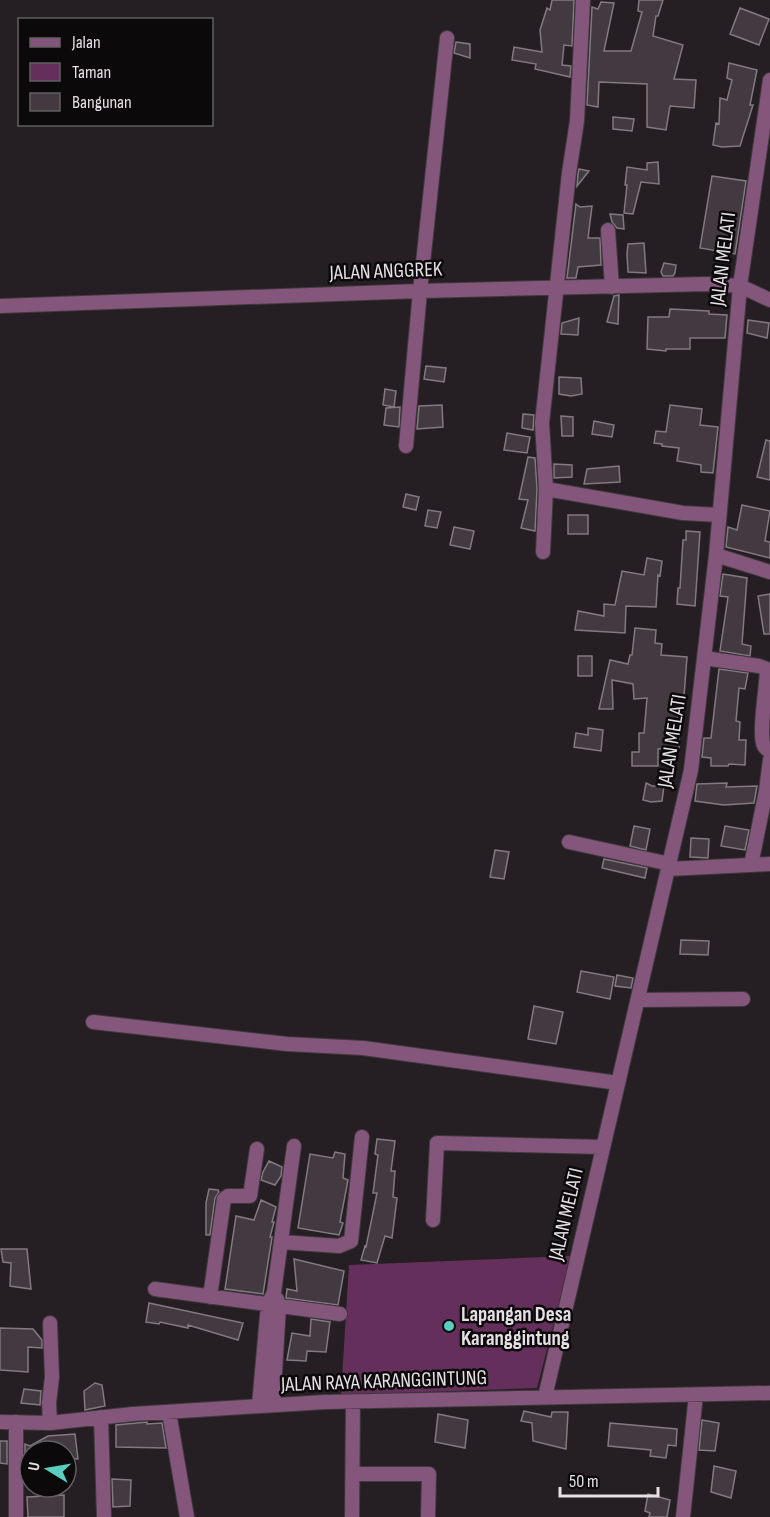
<svg xmlns="http://www.w3.org/2000/svg" width="770" height="1517" font-family="'Sofia Sans Condensed',sans-serif">
<style>
.green{fill:#64305b}
.building{fill:#423a40;stroke:#827a80;stroke-width:1.5}
.lines{fill:none;stroke-linecap:round;stroke-linejoin:round}
.minor-casing{stroke:#40393e;stroke-width:16}
.minor{stroke:#84567b;stroke-width:14}
.poi-dot{fill:#59cebf;stroke:#0c090b;stroke-width:2}
.labels{text-anchor:middle;dominant-baseline:central;stroke-width:5;stroke-linejoin:round;paint-order:stroke}
.street-label{font-size:21px;fill:#e5e0e4;stroke:#0c090b}
.poi-label{font-size:21px;font-weight:bold;fill:#e5e0e4;stroke:#0c090b;text-anchor:start}
</style>
<rect width="100%" height="100%" fill="#251e23"/>
<path class="green" d="M571,1256L537,1388L341,1395L349,1265Z"/>
<path class="building" d="M552,0H574L572,46L564,45L562,65L571,66L570,77L535,69L536,64L512,60L514,47L542,52L540,30L547,8L550,10Z
M639,0H663L658,16H656L653,36L683,45L674,79L696,80L694,108L670,106L666,130L647,127V84L599,82L598,107L587,105L592,7L598,9L601,2L614,3L604,51H631L642,12L638,11Z
M740,8L769,19L759,45L730,34Z
M456,42L470,44V58L454,53Z
M729,63L757,70L750,105H753L740,146L722,147L713,145L716,123L719,124L720,98L727,100L732,80L727,78Z
M613,117L634,119L632,131L613,129Z
M658,162L659,184L641,182L633,214L624,213L627,185H625L627,167L647,170V163Z
M579,169L589,171L577,186L578,174Z
M712,176L746,181L735,254L700,248Z
M576,204L580,207L592,206L588,238H600L601,265L578,267L576,278H567Z
M610,214L623,215L624,229L617,228L612,222Z
M644,243L646,273L628,272L627,254L628,244Z
M664,263L676,265L675,273L673,276H663L661,272Z
M619,295L618,324L607,322L614,296Z
M670,309L709,311V314L727,315L725,338H690V349H666V351L647,349L648,317H669Z
M579,318L578,335L561,334L562,323Z
M748,320L769,323L767,338L747,333Z
M426,366L446,368L444,382L424,379Z
M559,377L581,378L582,394L571,396L559,394Z
M385,389L396,391L394,407L383,405Z
M442,405L443,427L417,429L419,406Z
M670,405L702,409L700,425L718,427L713,473L701,472V465L677,461L679,448L662,446V444L654,443L656,431L666,432Z
M400,407L399,427L384,425L386,408Z
M523,414L534,415L533,430L522,428Z
M561,416L573,417V436H562Z
M594,421L614,425L612,437L592,434Z
M507,433L530,437L527,453L504,450Z
M766,440L770,441V480L757,477Z
M528,457L535,458L537,489L535,531L521,528L528,500L519,499Z
M554,464L572,465V477L554,478Z
M619,466L620,482L584,484L587,469Z
M406,494L419,497L416,510L403,507Z
M742,505L770,511L765,541L770,542V558L726,547L728,527L737,530Z
M428,510L441,512L437,528L425,526Z
M568,515H588V534H568Z
M454,527L474,531L470,549L450,545Z
M686,531L700,532L695,606L677,604L678,588H680L683,540H686Z
M647,558L662,561L660,576L658,575L656,607L626,606L625,633L575,630L578,611L604,616V604L615,605L622,571L644,575Z
M723,574L747,578L742,644L751,646L750,656L720,651L728,597L720,596Z
M770,594V634H764L758,596Z
M635,628L656,630L655,643L662,644L661,655L687,657L684,696H680L677,733H679V748L658,749V766H632V752H639V733H644L647,698L634,699L633,684L612,680L613,709H599L610,660L628,664L630,655H632Z
M578,656H592V676H578Z
M719,669L748,673L745,689L739,688L736,721L740,722L739,740H746L745,765L729,764L728,766H711V758L702,757L704,738H711Z
M588,728L603,730L601,751L574,747L576,733L588,735Z
M646,783L652,786H664L662,801L651,802L643,800Z
M727,783L726,787L757,786L754,803L724,805L695,801L697,784Z
M634,826L650,829L646,850L630,846Z
M725,826L749,830L745,850L721,846Z
M691,838L709,839L708,858L690,857Z
M495,850L509,852L504,879L490,877Z
M604,859L647,868L645,878L602,868Z
M681,940L709,941L708,955L680,954Z
M581,971L614,977L610,999L577,992Z
M617,975L633,978L631,988L615,986Z
M534,1006L563,1012L556,1044L528,1039Z
M377,1139L395,1141L391,1171H395L393,1197L397,1198L392,1238L385,1236L377,1263L361,1260L365,1246L366,1247L377,1193H373L378,1155L375,1154Z
M335,1152L345,1154L343,1178L348,1180L340,1222L343,1223L339,1235L298,1228L310,1154L333,1158Z
M269,1161L282,1167L281,1176L275,1185L261,1180L263,1172Z
M209,1189L218,1190L219,1192L215,1198L210,1235H206V1203Z
M261,1200L276,1207L272,1222H274L270,1237H272L263,1294L225,1289L236,1216L254,1220Z
M1,1249H27L31,1289L10,1286L11,1263L3,1262Z
M294,1259L344,1271L338,1305L286,1298L287,1289L297,1291Z
M149,1303L243,1323L238,1340L188,1325V1328L160,1322L159,1324L146,1322Z
M311,1319L330,1322L326,1352L307,1351L306,1361L287,1360L292,1333L310,1336Z
M0,1328L33,1329L42,1340V1348L28,1347V1372L0,1370Z
M95,1383L102,1385L105,1406L85,1410L84,1391Z
M24,1389L41,1391L40,1405L21,1403Z
M524,1411L551,1417L552,1412H568L566,1449L533,1441L532,1423L521,1421Z
M438,1414L468,1420L465,1448L435,1442Z
M702,1420L719,1423L715,1451L699,1450Z
M147,1422V1424L162,1423L166,1448L116,1447V1425Z
M610,1423L677,1429L676,1446L668,1445L666,1458L650,1456L651,1450L608,1446Z
M75,1434L78,1459L66,1458V1451H30V1464L25,1465V1444L30,1446L48,1436Z
M0,1441H7V1464L0,1463Z
M714,1466L736,1471L731,1498L711,1492Z
M112,1479L131,1480L130,1506L113,1507Z
M648,1494L670,1500L667,1517H649L650,1513L645,1511Z
M64,1495V1517H28L27,1497Z"/>
<g class="lines">
<defs>
<path id="minor" d="M608,230L612,287
M0,306L420,291L707,284L740,286L770,300
M406,446L420,291L447,38
M546,489L683,513L719,515
M543,552L546,489L542,423L569,173L577,121L583,0
M716,555L770,572
M704,658L759,666L767,669C767,684 758,734 764,746C765,748 768,750 770,752
M569,842L670,864
M751,865L766,791L770,760
M669,869L770,864
M638,1000L743,999
M93,1022L287,1044L363,1048L618,1083
M433,1220L437,1143L603,1147
M281,1242L339,1246L351,1241L362,1137
M155,1289L340,1314
M210,1297L224,1199L228,1196H250L257,1149
M50,1323L52,1377L49,1403L50,1423
M545,1397L691,770L716,555L740,286L770,80
M259,1405L268,1305L274,1292L294,1146
M273,1405L279,1306L277,1299
M169,1412L187,1517
M101,1417L104,1517
M0,1422L50,1423L133,1414L325,1402L770,1393
M353,1474H429L428,1517
M16,1517V1422
M352,1517L353,1402
M683,1517L696,1395"/>
</defs>
<use href="#minor" class="minor-casing"/>
<use href="#minor" class="minor"/>
</g>
<circle class="poi-dot" cx="449" cy="1326" r="6"/>
<g class="labels">
<g class="street-label">
<text transform="translate(723 259) rotate(-83)">JALAN MELATI</text>
<text transform="translate(386 271) rotate(-2)">JALAN ANGGREK</text>
<text transform="translate(672 741) rotate(-81)">JALAN MELATI</text>
<text transform="translate(566 1214) rotate(-77)">JALAN MELATI</text>
<text transform="translate(384 1381) rotate(-2)">JALAN RAYA KARANGGINTUNG</text>
</g>
<g class="poi-label">
<text x="461" y="1314">Lapangan Desa<tspan x="461" dy="24">Karanggintung</tspan></text>
</g>
</g>
<rect x="18" y="18" width="195" height="108" fill="#0c090b" stroke="#635f62" stroke-width="1.5"/>
<rect x="30" y="38" width="30" height="9" fill="#84567b" stroke="#635f62" stroke-width="1.5"/>
<text x="72" y="48" font-size="18" fill="#e5e0e4">Jalan</text>
<rect x="30" y="63" width="30" height="18" fill="#64305b" stroke="#635f62" stroke-width="1.5"/>
<text x="72" y="78" font-size="18" fill="#e5e0e4">Taman</text>
<rect x="30" y="93" width="30" height="18" fill="#423a40" stroke="#635f62" stroke-width="1.5"/>
<text x="72" y="108" font-size="18" fill="#e5e0e4">Bangunan</text>
<g transform="translate(48 1469) rotate(281)"><circle r="28" fill="#0c090b" stroke="#635f62" stroke-width="1.5"/>
<path d="M0-4.5L10 22L0 15L-10 22Z" fill="#59cebf"/>
<text y="-9" font-size="16" font-weight="bold" text-anchor="middle" fill="#e5e0e4">U</text>
</g>
<path d="M560 1487v9h98v-9" fill="none" stroke="#e5e0e4" stroke-width="3"/>
<text x="569" y="1487" font-size="18" fill="#e5e0e4" stroke="#0c090b" stroke-width="4.5" paint-order="stroke">50 m</text>
</svg>
